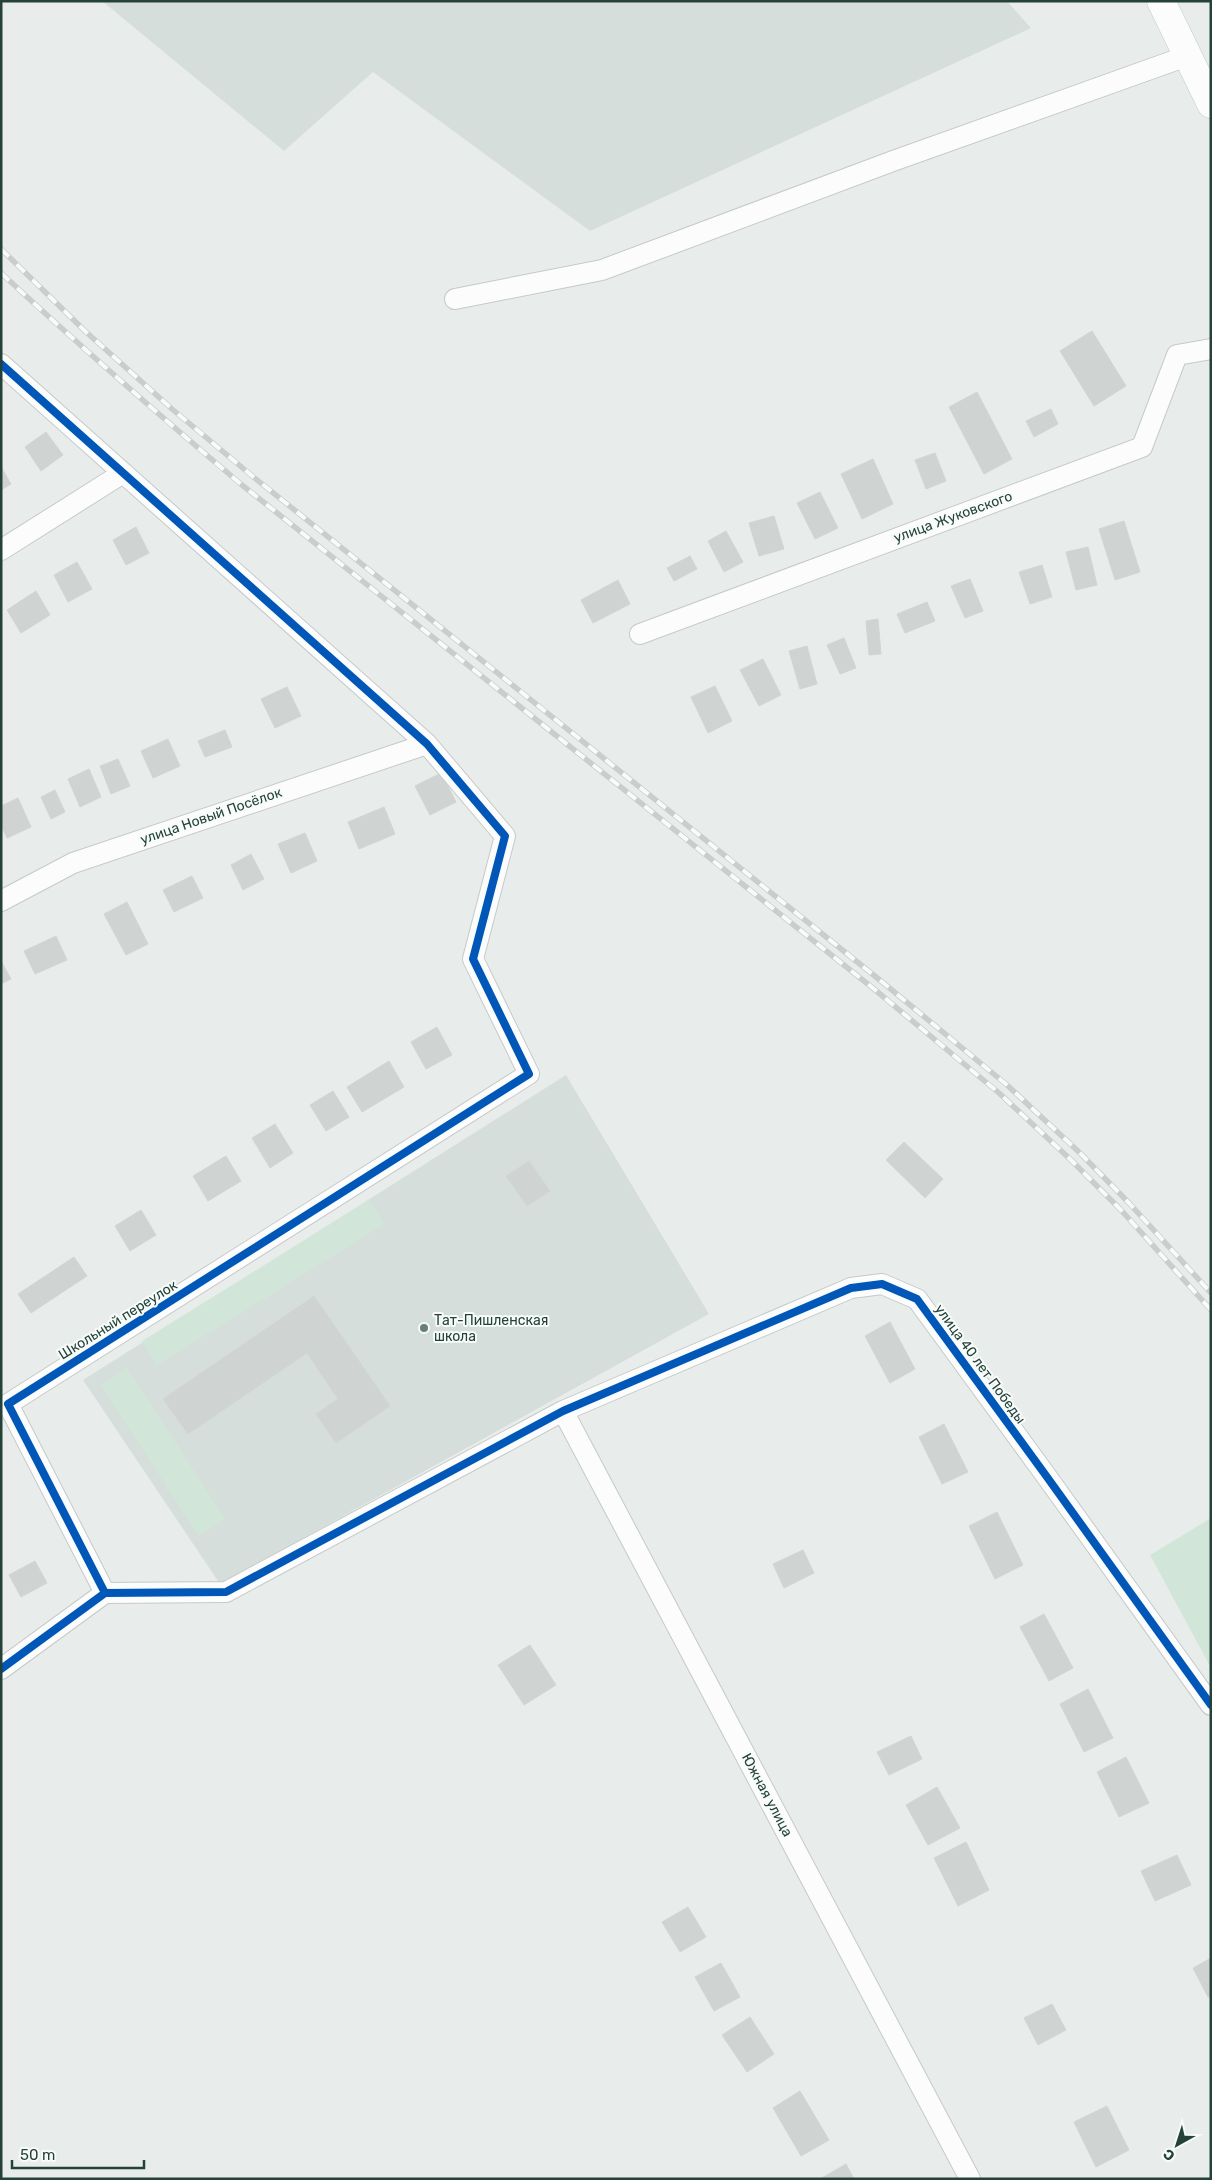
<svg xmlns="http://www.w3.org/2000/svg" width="1212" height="2180" font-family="Rubik,sans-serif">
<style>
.built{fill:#d6dedb}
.green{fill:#d1e6d8}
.building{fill:#cfd4d2;stroke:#d1d6d4}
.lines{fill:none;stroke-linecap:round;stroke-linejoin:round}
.street-casing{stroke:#c5cac8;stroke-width:22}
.secondary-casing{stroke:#c3cbc8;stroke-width:29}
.street{stroke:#fcfcfc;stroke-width:20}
.secondary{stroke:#fcfcfc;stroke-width:28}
.rail-casing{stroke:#c9cdcc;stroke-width:5.5}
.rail{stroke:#f7fbf9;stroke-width:4;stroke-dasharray:11;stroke-linecap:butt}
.cycleway-casing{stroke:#f7fbf9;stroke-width:11}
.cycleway{stroke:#0057b8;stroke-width:8}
.poi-dot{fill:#697e78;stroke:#f7fbf9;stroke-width:2}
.labels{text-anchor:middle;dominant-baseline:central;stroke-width:4;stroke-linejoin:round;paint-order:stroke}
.street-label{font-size:14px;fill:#24423a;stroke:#f7fbf9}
.poi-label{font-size:14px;fill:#24423a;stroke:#f7fbf9;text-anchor:start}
</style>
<rect width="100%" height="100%" fill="#e8edeb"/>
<path class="built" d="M102,1H1007L1031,28L590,231L373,72L284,151Z
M566,1075L709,1314L220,1584L83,1380Z"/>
<path class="green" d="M369,1200L384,1224L157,1365L142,1341Z
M127,1368L225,1519L199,1536L101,1385Z
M1211,1518V1668L1150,1555Z"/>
<path class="building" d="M1092,331L1126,386L1094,406L1060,351Z
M977,392L1012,459L984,474L949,407Z
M1051,409L1058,424L1034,437L1026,421Z
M46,432L63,455L41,471L25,447Z
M935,453L946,481L926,489L915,460Z
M873,459L893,504L862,519L841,474Z
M1,467L11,484L1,490Z
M820,492L838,528L815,539L797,503Z
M774,516L784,549L759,556L749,523Z
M1124,521L1140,572L1115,580L1099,529Z
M136,527L149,553L126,565L113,540Z
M726,531L743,562L724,572L708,541Z
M1088,547L1097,585L1076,590L1066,552Z
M690,556L697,569L674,581L667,568Z
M77,562L92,589L68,602L54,575Z
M1042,565L1052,597L1030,604L1019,572Z
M970,579L983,611L965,618L951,586Z
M618,580L630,604L593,623L581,600Z
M36,591L50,615L21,633L7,610Z
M927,602L935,621L905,633L897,614Z
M878,619L881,654L869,655L866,621Z
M844,638L856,668L840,674L827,645Z
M807,646L817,684L800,689L789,651Z
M763,659L781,695L759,706L740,670Z
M715,686L732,721L708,733L691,697Z
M287,687L301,716L275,728L261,699Z
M225,730L232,747L205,757L198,741Z
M168,739L180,766L153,778L141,751Z
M118,759L130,786L111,794L100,766Z
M89,769L101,797L80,807L68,779Z
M441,773L456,802L430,815L415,786Z
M55,790L65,812L51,819L41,797Z
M18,798L31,827L7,838L1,825V806Z
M384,807L395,834L359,849L348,822Z
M305,833L317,861L291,873L278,844Z
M251,854L264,879L243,890L231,865Z
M192,876L203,898L174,912L163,890Z
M127,902L148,944L126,955L104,914Z
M56,936L67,960L35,974L24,951Z
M1,961L11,979L1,984Z
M437,1027L452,1055L426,1069L411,1042Z
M389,1061L404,1087L362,1112L347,1087Z
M333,1091L349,1117L326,1131L310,1105Z
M275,1124L293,1153L270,1168L252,1138Z
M904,1142L943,1179L925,1198L886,1160Z
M226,1156L241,1181L208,1201L193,1176Z
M529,1161L550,1191L527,1206L506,1176Z
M141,1210L156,1235L130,1251L115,1226Z
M74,1257L87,1276L31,1313L18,1294Z
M314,1296L390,1406L336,1443L316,1414L338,1399L307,1353L188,1434L163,1399Z
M890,1322L915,1369L890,1383L865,1336Z
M944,1424L968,1472L942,1484L919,1437Z
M997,1512L1023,1565L995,1579L969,1526Z
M803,1550L814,1573L784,1588L773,1564Z
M35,1561L47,1583L21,1597L9,1575Z
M1044,1614L1073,1668L1049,1681L1020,1627Z
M530,1645L556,1685L524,1705L498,1665Z
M1088,1689L1113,1738L1084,1752L1060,1704Z
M911,1736L922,1759L889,1775L877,1752Z
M1126,1757L1149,1803L1119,1817L1097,1772Z
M937,1787L960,1828L928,1845L906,1805Z
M966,1842L989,1890L958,1906L934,1858Z
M1177,1855L1191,1885L1155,1901L1141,1871Z
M688,1907L706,1937L680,1952L662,1922Z
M1211,1958V1996L1208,1997L1193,1968Z
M721,1963L740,1997L714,2011L695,1977Z
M1052,2004L1066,2030L1038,2045L1024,2018Z
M750,2017L774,2054L747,2072L722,2035Z
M800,2091L829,2140L801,2156L773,2108Z
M1107,2106L1129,2150L1096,2167L1074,2122Z
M846,2164L854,2179H820Z"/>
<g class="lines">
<defs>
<path id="street" d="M455,299L602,270L893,161L1187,56
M1,364L427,744L505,836L473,959L529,1074L8,1404L105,1593L1,1669
M1,550L123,473
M640,634L1142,447L1177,355L1211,349
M1,901L73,863L427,744
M563,1411L970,2179
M105,1593L226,1592L563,1411L851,1288L882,1284L917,1299L1047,1477L1211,1705"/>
<path id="secondary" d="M1161,1L1211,104"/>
</defs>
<use href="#street" class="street-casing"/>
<use href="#secondary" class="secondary-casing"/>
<use href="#street" class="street"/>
<use href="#secondary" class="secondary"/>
<defs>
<path id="rail" d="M1,249L85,331L172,409L251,475L881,981L1007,1085L1079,1152L1129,1203L1211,1293
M1,273C80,346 160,416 242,485L874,989L999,1093L1071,1160L1121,1210L1211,1310"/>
</defs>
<use href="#rail" class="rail-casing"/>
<use href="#rail" class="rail"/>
<defs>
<path id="cycleway" d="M1,364L427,744L505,836L473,959L529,1074L8,1404L105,1593L1,1669
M105,1593L226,1592L563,1411L851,1288L882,1284L917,1299L1047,1477L1211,1705"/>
</defs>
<use href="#cycleway" class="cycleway-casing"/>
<use href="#cycleway" class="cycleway"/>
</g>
<circle class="poi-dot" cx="424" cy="1328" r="5"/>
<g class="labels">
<g class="street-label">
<text transform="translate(953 517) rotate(-20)">улица Жуковского</text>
<text transform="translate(211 816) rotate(-19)">улица Новый Посёлок</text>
<text transform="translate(118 1320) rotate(-32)">Школьный переулок</text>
<text transform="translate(980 1364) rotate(54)">улица 40 лет Победы</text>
<text transform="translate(767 1795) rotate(62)">Южная улица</text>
</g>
<g class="poi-label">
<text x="434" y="1320">Тат-Пишленская<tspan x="434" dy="16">школа</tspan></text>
</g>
</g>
<rect width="1212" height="2180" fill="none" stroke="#24423a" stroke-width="5"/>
<g transform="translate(1177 2145) rotate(219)" stroke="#f7fbf9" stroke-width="4" paint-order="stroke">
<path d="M0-4L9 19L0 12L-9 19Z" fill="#24423a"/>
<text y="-8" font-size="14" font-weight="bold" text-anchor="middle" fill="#24423a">С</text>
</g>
<path d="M12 2160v8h132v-8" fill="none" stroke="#24423a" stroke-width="2.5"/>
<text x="20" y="2160" font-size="15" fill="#24423a" stroke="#f7fbf9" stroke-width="4" paint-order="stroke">50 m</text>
</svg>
